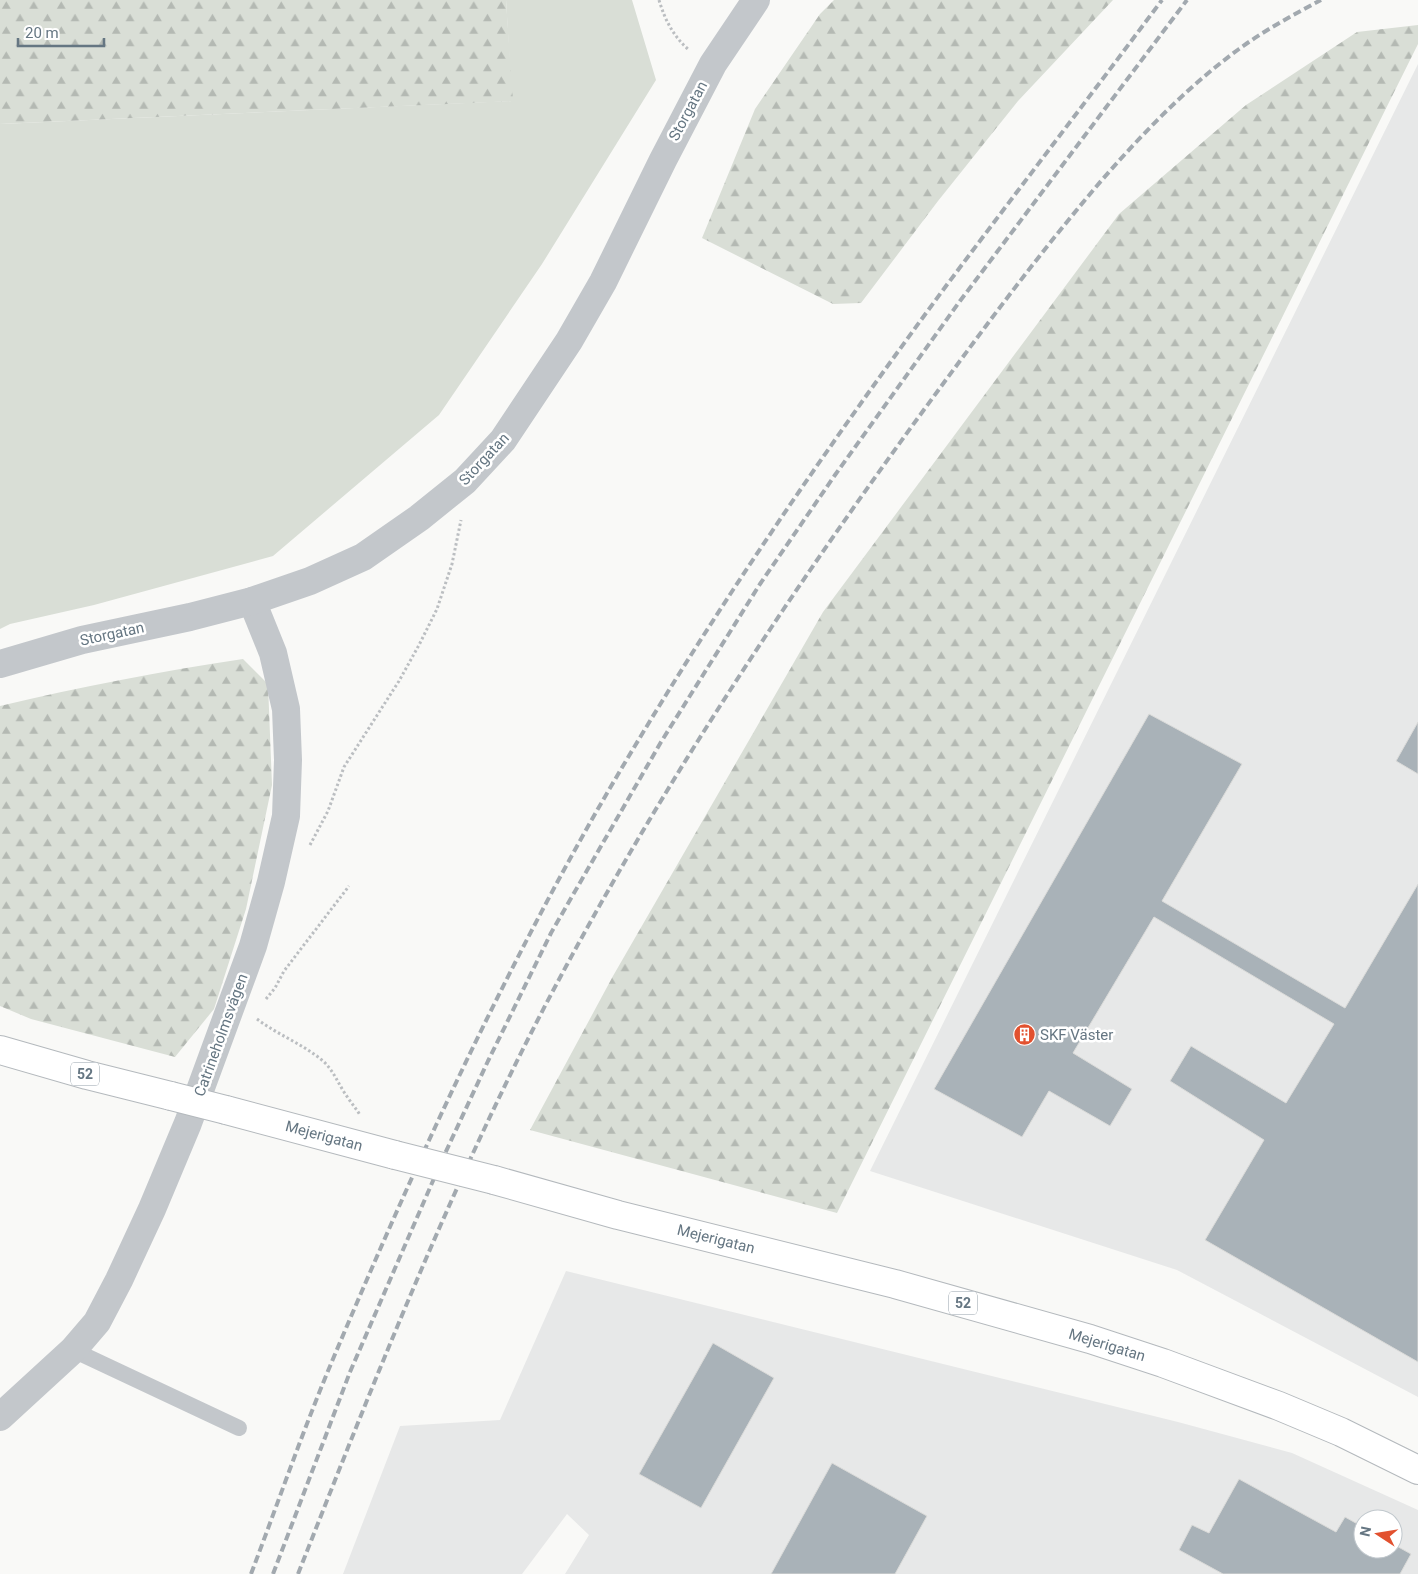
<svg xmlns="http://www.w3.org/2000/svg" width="1418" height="1574" font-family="Roboto,sans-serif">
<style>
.built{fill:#e7e8e8;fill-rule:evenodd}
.green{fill:#d9ded6}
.forest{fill:url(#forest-firs)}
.building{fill:#a9b2b8;stroke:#dbdbd9}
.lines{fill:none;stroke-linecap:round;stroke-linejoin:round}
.primary-casing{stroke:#b4b9bd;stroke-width:30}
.path{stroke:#bbbec1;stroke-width:3;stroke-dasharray:2.5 2.5;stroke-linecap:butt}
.service{stroke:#c3c7cb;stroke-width:16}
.minor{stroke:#c3c7cb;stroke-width:28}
.tertiary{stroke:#c3c7cb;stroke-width:28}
.primary{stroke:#fff;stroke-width:28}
.rail{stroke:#a2a9af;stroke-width:4;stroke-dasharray:8 4;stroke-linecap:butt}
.primary-bridge-casing{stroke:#b4b9bd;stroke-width:30;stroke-linecap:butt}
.primary-bridge{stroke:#fff;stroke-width:28}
.labels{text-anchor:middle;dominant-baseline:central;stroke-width:5;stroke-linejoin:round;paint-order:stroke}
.shield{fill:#fff;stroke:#939fa8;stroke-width:1}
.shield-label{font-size:14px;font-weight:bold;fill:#657682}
.street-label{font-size:15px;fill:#657682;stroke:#fff}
.poi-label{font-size:15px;fill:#657682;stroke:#fff;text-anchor:start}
</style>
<defs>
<pattern id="forest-firs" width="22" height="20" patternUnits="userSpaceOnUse" patternTransform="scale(1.25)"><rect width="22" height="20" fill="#d9ded6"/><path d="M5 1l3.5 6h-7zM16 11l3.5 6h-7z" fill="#b4b9b3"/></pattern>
</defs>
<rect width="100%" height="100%" fill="#f9f9f7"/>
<path class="built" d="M1418,64V1397L1177,1270L870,1171Z
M566,1271L1178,1422L1292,1453L1418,1510V1574H565L589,1535L567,1514L522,1574H343L400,1426L500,1420ZM1363,1519H1393V1549H1363Z"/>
<path class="green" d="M506,0H632L656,80L542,264L439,415L273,556L94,605L10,624L0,629V124L512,101Z"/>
<path class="forest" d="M0,0H506L513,101L0,124Z
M834,0H1113L1018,101L938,201L861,303L833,304L702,238L755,109L820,14Z
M1418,25V44L837,1213L530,1130L613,976L823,612L1119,214L1246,105L1357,32Z
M243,659L268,684L272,785L246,909L214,1009L175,1057L31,1019L0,1006V706C80,687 161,671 243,659Z"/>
<path class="building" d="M1149,714L1242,764L1162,901L1345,1008L1418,884V1362L1205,1240L1264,1140L1170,1081L1191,1046L1286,1103L1334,1024L1154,917L1073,1053L1132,1089L1110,1126L1049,1091L1022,1137L934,1089Z
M1418,722V774L1396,761Z
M713,1343L774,1378L701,1508L639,1474Z
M832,1463L927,1516L895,1574H771Z
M1239,1479L1336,1532L1345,1517L1363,1527V1549H1393V1544L1411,1554L1400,1574H1223L1179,1550L1192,1525L1209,1533Z"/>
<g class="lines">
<defs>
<path id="primary" d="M0,1050L87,1075L171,1096
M226,1110L395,1155
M494,1180L618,1215L895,1284L1090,1339L1163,1363L1279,1406L1341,1432L1418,1470"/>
</defs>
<use href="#primary" class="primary-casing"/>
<path class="path" d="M659,0C665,20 673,36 689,50
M310,845L328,811L344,767L399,681L419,645L437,609L452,564L461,520
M266,999L275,988L284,971L349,886
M257,1019C278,1035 303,1044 323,1061C333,1070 337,1081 344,1092C349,1100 355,1107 360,1115"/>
<path class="service" d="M73,1350L239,1428"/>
<path class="minor" d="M0,1417L73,1350L97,1322L119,1280L152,1209L188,1123L253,946L271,882L286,816L288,760L286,709L273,653L252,601"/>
<path class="tertiary" d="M0,664L82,640L190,617L252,601L310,581L363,557L419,518L465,481L503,440L569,341L603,282L663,160L713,64L756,0"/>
<use href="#primary" class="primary"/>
<path class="rail" d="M251,1574C278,1503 303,1430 333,1359C410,1176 493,995 591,821C697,635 819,458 946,286C1018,190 1091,95 1162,0
M273,1574L350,1372L442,1160L488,1061L551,933L661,742L760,584L835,475L960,301L1187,0
M298,1574C374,1381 450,1188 546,1004C663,781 804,571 954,369C1001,305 1049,242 1101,181C1143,133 1187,87 1239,49C1265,30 1293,15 1321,0"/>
<defs>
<path id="primary-bridge" d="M171,1096L226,1110
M395,1155L494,1180"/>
</defs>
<use href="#primary-bridge" class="primary-bridge-casing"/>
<use href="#primary-bridge" class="primary-bridge"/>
</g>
<defs>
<symbol id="building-disc" viewBox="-11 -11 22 22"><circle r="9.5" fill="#e2512f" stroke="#fff"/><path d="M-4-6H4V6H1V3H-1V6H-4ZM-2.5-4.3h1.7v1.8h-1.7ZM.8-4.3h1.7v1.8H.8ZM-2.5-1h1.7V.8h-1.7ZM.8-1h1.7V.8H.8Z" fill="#fff"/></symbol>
</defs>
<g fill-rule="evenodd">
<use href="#building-disc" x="1012" y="1022" width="25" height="25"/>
</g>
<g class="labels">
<g class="shield">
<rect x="71" y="1062.5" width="28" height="23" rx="4"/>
<rect x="949" y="1291.5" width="28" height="23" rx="4"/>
</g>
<g class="shield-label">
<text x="85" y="1074">52</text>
<text x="963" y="1303">52</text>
</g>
<g class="street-label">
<text transform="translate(688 111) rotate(-62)">Storgatan</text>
<text transform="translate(484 459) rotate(-47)">Storgatan</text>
<text transform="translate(112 634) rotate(-12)">Storgatan</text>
<text transform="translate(221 1035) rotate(-70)">Catrineholmsvägen</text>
<text transform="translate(324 1136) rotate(15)">Mejerigatan</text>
<text transform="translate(716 1239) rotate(14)">Mejerigatan</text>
<text transform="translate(1107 1345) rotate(17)">Mejerigatan</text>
</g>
<g class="poi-label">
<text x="1040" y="1035">SKF Väster</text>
</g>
</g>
<g transform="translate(1378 1534) rotate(282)"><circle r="24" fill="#ffffff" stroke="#c1c8cd"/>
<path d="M0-4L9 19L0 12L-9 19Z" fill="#e2512f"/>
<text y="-8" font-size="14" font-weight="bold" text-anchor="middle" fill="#657682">N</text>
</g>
<path d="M18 38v8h86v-8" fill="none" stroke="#657682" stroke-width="2.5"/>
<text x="25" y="38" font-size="15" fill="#657682" stroke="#ffffff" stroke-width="4" paint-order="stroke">20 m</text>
</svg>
